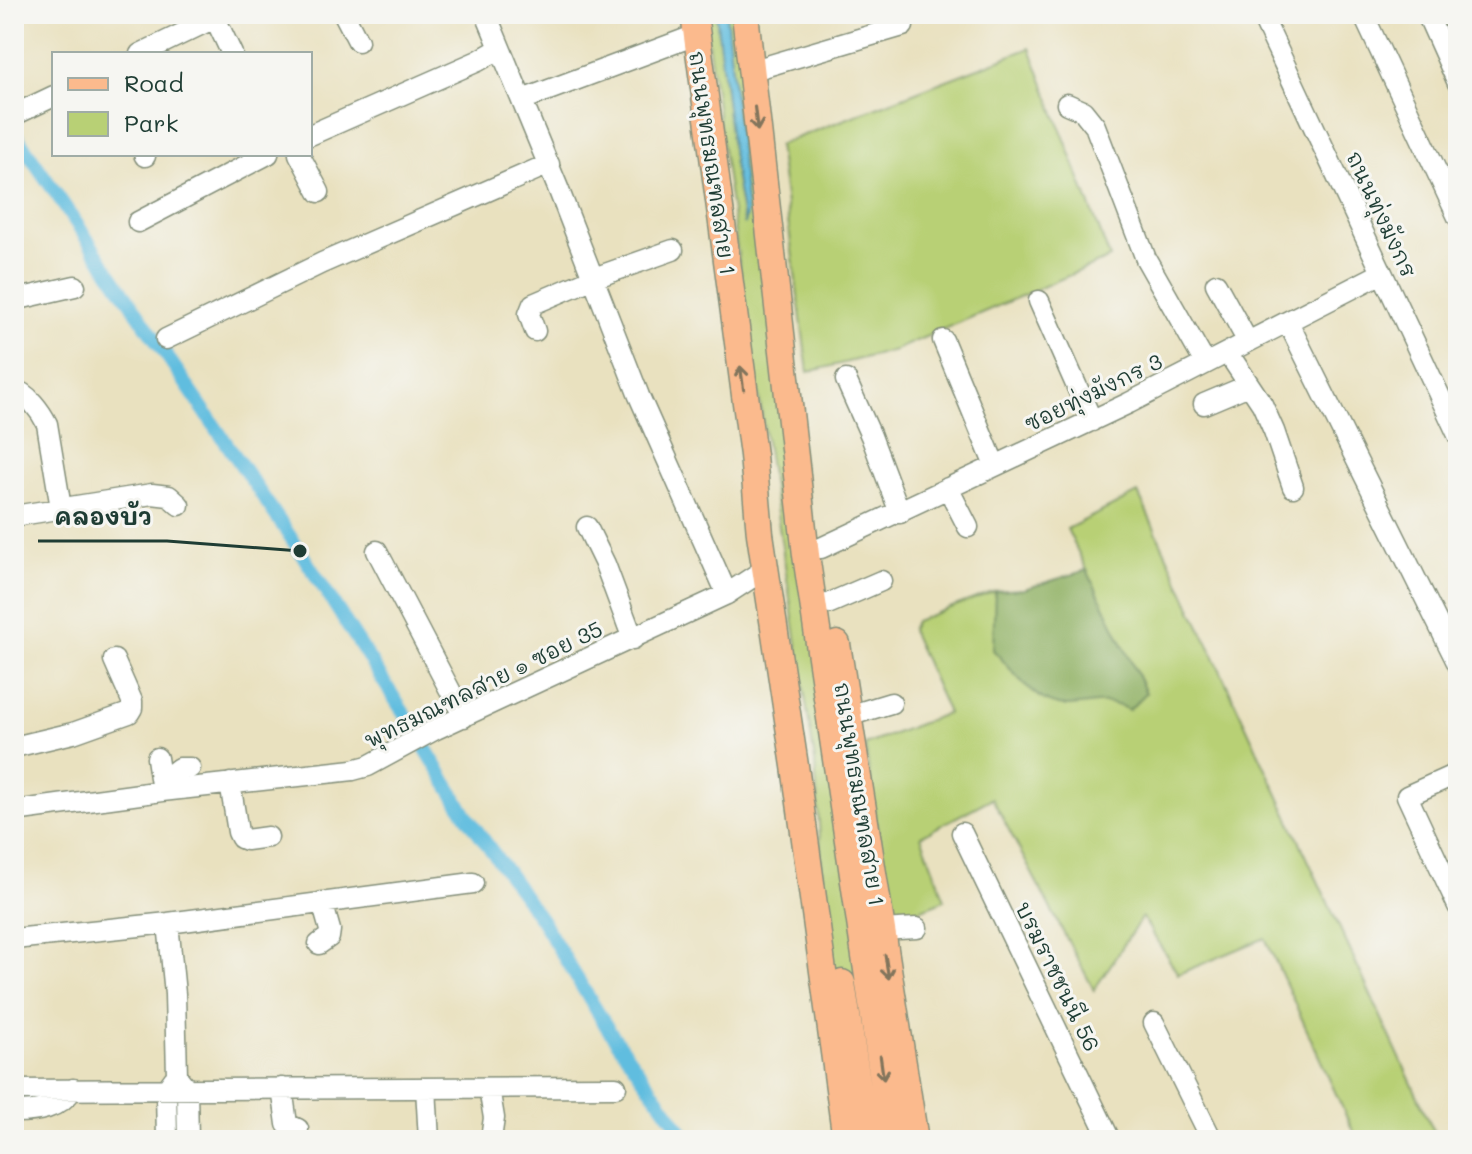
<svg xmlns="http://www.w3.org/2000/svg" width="1472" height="1154" font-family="Mali,'Playpen Sans Thai',sans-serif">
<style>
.green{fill:#b8d075;stroke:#6c8654;stroke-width:2}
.forest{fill:#92b266;stroke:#58784d;stroke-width:2}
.water{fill:#61bddf;stroke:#407d8a;stroke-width:2}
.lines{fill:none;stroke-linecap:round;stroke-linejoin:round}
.canal{stroke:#61bddf;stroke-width:14}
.minor-casing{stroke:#848f7a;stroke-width:23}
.major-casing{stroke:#848f7a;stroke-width:29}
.minor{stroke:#fff;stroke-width:20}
.major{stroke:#fbba8d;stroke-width:26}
.oneway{stroke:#82755c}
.labels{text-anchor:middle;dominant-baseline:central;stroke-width:6;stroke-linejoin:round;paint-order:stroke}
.street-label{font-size:22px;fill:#1f3d34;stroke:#f6f6f2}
.leader{fill:none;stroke:#1f3d34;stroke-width:3}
.callout-dot{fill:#1f3d34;stroke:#f6f6f2;stroke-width:3}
.callout-label{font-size:24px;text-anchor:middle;font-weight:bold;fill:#1f3d34;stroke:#f6f6f2;stroke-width:6;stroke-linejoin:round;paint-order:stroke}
</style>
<rect width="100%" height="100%" fill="#f6f6f2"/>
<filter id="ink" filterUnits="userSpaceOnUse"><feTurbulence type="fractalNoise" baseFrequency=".0125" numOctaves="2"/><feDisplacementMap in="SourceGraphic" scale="16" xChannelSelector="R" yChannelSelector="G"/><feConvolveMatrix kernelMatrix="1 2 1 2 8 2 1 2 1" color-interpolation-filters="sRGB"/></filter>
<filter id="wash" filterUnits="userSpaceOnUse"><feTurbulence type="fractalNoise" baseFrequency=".006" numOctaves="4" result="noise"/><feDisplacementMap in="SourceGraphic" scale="32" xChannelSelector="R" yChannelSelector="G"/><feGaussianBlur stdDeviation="1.8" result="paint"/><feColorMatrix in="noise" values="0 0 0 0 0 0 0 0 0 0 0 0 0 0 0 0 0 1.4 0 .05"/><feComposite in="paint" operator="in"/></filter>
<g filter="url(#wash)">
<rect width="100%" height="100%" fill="#e9e1bf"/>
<path class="green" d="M704,14H716L734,166L743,221L747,212L726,14H737L901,1140H857L825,918L815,761L746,312Z
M1030,48L1110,258L895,350L808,372L778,145Z
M1138,493L1438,1140H1357L1265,938L1178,974L1142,917L1094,990L992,798L921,836L945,900L891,921L865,745L948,713L911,630L915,621L995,591L994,650L1063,706L1111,701L1146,693L1067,529Z"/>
<path class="forest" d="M1087,570L1146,693L1129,710C1101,697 1096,705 1068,706C1036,707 1013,670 993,650L995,591L1024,589Z"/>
<path class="water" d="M716,14H726L747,212L744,224L734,166Z"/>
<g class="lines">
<path class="canal" d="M14,132L300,551L407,718L466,815L542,921L608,1029L688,1140"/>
</g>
</g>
<g filter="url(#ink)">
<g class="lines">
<defs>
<path id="minor" d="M344,14L358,41
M486,14L558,188L639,396L727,594
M1261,14L1458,435
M1363,14L1458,217
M1427,14L1458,83
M215,18L232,54
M140,54L223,14
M750,71L903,26
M522,100L696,35
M1067,104L1083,111L1095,126L1146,259L1205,363
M14,115L54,96
M310,135L478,61L499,49
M144,154L145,156
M299,154L319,192
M138,222L268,154
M1216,284L1248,342
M14,300L75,286
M1039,301L1092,421
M1288,322L1458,664
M535,331L529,314L533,304L594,278L673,250
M166,339L322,263L549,164
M943,340L995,466
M1228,353L1262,404L1274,431L1293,487
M846,380L871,436L900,513
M14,390C27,392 41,412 47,424L61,508
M1204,404L1249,385
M948,488L968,527
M14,516L152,494L169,496L179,505
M587,527L605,564L633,639
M821,548L1129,403L1382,273
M377,551L464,717
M830,603L881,581
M848,716L891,703
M14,747L73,733L129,713L132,708V701L114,660
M157,758L162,791
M1458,773L1407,796L1458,906
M230,783L238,832L241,838L246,840L268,837
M178,789L175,771L179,768H190
M14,811L162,791L353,770L368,766L436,729L727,594L765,569
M962,833L1110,1140
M168,923L175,994L177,1076
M881,930L917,928
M14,939L168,923L473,883
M319,944L329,937L330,930L322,902
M1154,1023L1212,1140
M179,1079L187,1089L188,1140
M282,1088L287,1124L298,1129
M426,1088L429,1140
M489,1088L494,1118L492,1132
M14,1090L616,1087
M14,1112C37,1112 59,1109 73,1089
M167,1140L166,1090L174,1079"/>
<path id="major" d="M694,14L753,455L760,534L795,766L846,1140
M745,14L806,555L892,1140
M837,644L915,1140
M842,983L866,1140"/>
</defs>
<use href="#minor" class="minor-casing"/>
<use href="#major" class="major-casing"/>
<use href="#minor" class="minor"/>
<use href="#major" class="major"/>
</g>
<defs><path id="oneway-shaft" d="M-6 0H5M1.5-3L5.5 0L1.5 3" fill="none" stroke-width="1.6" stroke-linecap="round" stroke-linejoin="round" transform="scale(2)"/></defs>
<g class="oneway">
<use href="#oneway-shaft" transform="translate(756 119) rotate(83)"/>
<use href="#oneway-shaft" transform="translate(742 378) rotate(-98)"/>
<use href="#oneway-shaft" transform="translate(887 967) rotate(81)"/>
<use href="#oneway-shaft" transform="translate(882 1068) rotate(82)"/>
</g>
</g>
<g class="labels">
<g class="street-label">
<text transform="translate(713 163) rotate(82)">ถนนพุทธมณฑลสาย 1</text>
<text transform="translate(1382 214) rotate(65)">ถนนทุ่งมังกร</text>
<text transform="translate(1093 392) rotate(-26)">ซอยทุ่งมังกร 3</text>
<text transform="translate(483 684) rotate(-26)">พุทธมณฑลสาย ๑ ซอย 35</text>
<text transform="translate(860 794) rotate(81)">ถนนพุทธมณฑลสาย 1</text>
<text transform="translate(1058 976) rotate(64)">บรมราชชนนี 56</text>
</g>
</g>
<path class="leader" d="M300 551L167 541H38"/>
<circle class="callout-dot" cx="300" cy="551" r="8"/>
<g class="callout-label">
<text x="103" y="525">คลองบัว</text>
</g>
<rect width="1472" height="1154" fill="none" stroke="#f6f6f2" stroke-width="48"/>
<rect x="52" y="52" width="260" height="104" fill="#f6f6f2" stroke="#a0aca6" stroke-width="2"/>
<rect x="68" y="78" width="40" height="12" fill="#fbba8d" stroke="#a0aca6" stroke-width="2"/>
<text x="124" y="92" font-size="24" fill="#1f3d34">Road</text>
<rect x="68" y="112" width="40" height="24" fill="#b8d075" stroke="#a0aca6" stroke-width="2"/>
<text x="124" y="132" font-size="24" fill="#1f3d34">Park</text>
</svg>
